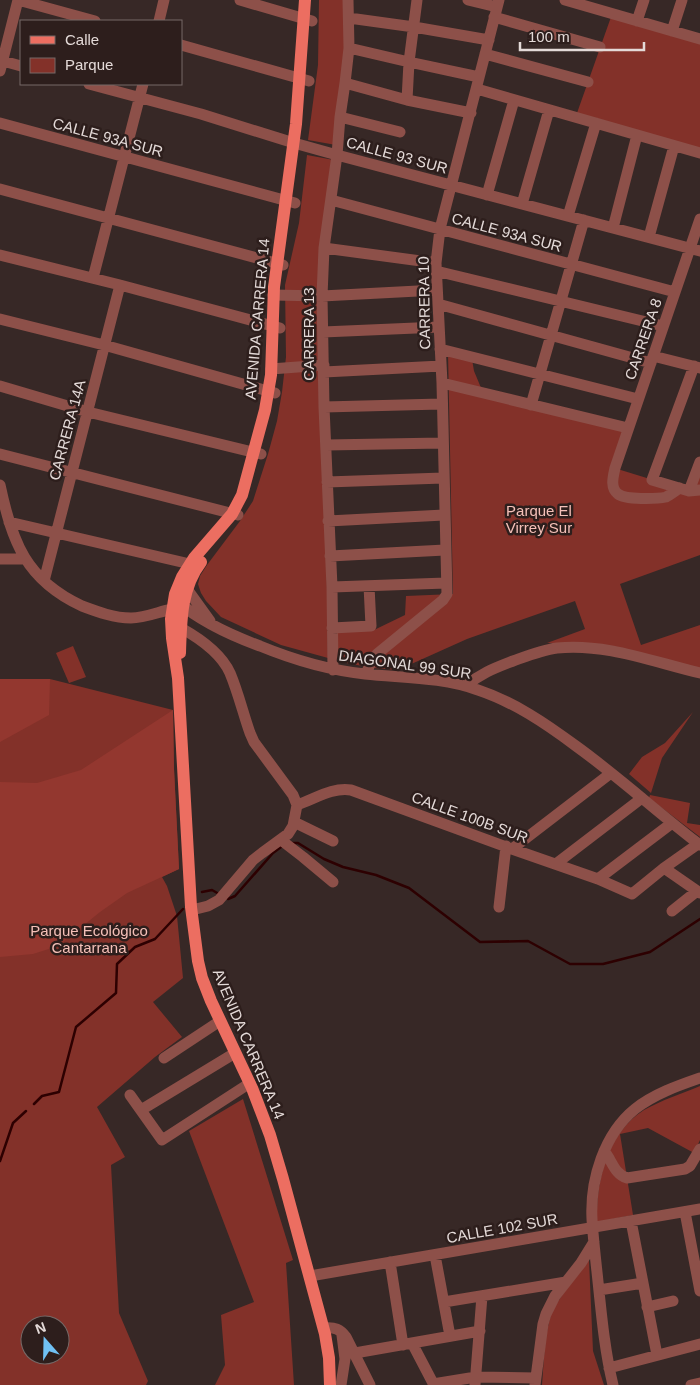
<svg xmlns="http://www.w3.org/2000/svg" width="700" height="1385" font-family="Helvetica,sans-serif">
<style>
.green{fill:#833129;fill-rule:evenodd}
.forest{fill:#93372f}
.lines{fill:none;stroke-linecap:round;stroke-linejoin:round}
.stream{stroke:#2d0001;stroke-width:2.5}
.minor{stroke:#8d5049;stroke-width:11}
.major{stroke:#ec6e61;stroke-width:12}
.labels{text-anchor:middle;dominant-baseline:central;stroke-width:5;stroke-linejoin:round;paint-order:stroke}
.street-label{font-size:15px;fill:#e4dad8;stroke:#2d1e1c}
.park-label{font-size:15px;fill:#f5c0b8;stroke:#2d1e1c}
</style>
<rect width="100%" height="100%" fill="#372826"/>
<path class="green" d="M319,0H345L346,41L336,145L308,140L318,65Z
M611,17L700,43V149L577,113Z
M307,155L334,160L320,288L326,524L328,658L281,645L221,617L206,601L201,593L198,584L200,576L207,565L240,521L253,501L268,454L277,421L282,392L286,357L285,285L299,223Z
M448,353L472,359L474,371L484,395L623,431L611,467L689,491L700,477V555L620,584L641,645L700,625V669L577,644L547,643L585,629L575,601L467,639L398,670L373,668L336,661L337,630H374L405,615L406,596L453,594Z
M73,646L86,677L69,683L56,653Z
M0,679H50L173,710L174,769L179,869L162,877L167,886L177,916L183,978L153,1002L182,1037L155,1057L97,1107L125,1157L111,1165L119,1313L148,1381L146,1385H0ZM30,1325H60V1355H30Z
M693,712L662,758L651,793L629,774L642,757L665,743Z
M650,795L690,803L687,823L700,825V837L649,798Z
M700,1086V1140L694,1153L648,1128L620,1134L633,1215L597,1222C596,1181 607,1133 644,1110C662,1100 681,1094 700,1086Z
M243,1099L293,1260L286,1263L294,1385H215L225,1365L221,1315L254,1302L189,1131Z
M589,1260L593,1351L604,1385H542C544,1362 544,1337 551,1315C559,1295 577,1278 589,1260Z"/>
<path class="forest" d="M0,679H50L49,715L0,742Z
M173,710L174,769L179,869L127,893L100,912L58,946L33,954L0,957V782L37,783L81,770Z"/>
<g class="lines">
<path class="stream" d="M291,843H298L324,859L343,867L376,875L409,888L480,942L528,941L570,964H603L650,952L700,919
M202,892L212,890L219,894
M228,899L235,896L273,853L281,847
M34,1104L42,1096L59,1092L76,1027L116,993L117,964L135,947L155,939L183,909
M0,1161L13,1123L26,1111"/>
<path class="minor" d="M18,0L95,21
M240,0L312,21
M468,0L497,7
M565,0L700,39
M494,17L600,47
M349,18L414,27L489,40
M159,21L164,0
M637,21L644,0
M672,31L682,0
M181,45L309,81
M349,48L409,62L479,77
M485,54L588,82
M3,61L21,66
M0,71L18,0
M345,83L407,100L471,113
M89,84L201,114L294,143L337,155L700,251
M477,89L700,153
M407,100L409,62L417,0
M340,117L400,132
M0,123L295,203
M0,189L283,265
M487,195L514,100
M331,200L675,292
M522,204L549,110
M568,216L596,123
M613,228L637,135
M649,237L674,146
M324,248L436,263
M0,255L120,285L280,328
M436,271L663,326
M93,278L143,84
M273,295L322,296L437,290
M438,304L651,363
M0,319L104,345L275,393
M323,332L439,327
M440,349L638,399
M653,356L700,368
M694,366L652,480L689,491L700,490
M271,369L324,365
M324,372L441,366
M442,383L628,428
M0,386L88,412L261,454
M531,405L584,220
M324,407L441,404
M326,445L442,443
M0,454L238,515
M327,482L443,478
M0,485C12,542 26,580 82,606C98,612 114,618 131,618C145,618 158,612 172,609
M680,488C675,491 670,495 666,497C657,499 625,500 618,494C610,488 613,477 615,468L700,219
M689,491L700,462
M328,521L444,515
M9,522L190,564
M330,556L445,550
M0,559H25
M44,581L120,285
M182,585L187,589L210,621
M332,587L446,583
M177,601C201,622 230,635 260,646C294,660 328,670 365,674C403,678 442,677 478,690C514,702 545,723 576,746C619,777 658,813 700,845
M181,628C199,638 221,653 230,673C238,692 243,713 250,733L254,742L293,795L297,805L293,826L288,834L262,853L253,860L219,900L208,906L192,910
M332,628L371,626L369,586
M333,670L332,587L324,407L322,296L324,248L337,155L340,117L345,83L349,48L348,0
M366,674L371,662L377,654L443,600L447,594L442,383L436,263L440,229L499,0
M466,686C481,673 495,668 513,661C527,656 542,650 557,648C606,643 653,662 700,673
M297,805C315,799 332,787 351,790L512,849L598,879L632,894L664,868L698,844
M294,822L333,841
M281,840L303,857L333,882
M512,849L611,773
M557,863L642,798
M664,868L700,893
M598,879L672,823
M499,907L506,846
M672,911L697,891
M164,1058L220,1021
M130,1095L162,1140L250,1083
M141,1110L235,1053
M604,1151C612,1160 614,1174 627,1178L685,1169L690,1166L700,1149
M685,1212L700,1291
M631,1221L657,1355
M435,1255L450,1336
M390,1262L403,1345
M310,1276L700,1209
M599,1290L643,1283
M444,1302L566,1282
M647,1307L673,1301
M324,1328C335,1327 340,1329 346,1337L370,1385
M412,1343L434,1385
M355,1353L480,1331
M609,1368L700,1344
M433,1384L476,1377L536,1378
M341,1385L345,1359L342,1335
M475,1385L482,1296
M535,1385L543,1324L546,1314L555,1296L581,1263L594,1242
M613,1385C604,1348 601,1309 597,1272C595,1254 593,1236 592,1219C590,1180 604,1134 635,1109C654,1094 677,1086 700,1078
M691,1385L700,1383"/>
<path class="major" d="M305,0L296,124L274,287L271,375L265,410L242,495L232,514L194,558L182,577L175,594L171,619L172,638L178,678L191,907L198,961L202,978L211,1001L252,1088L270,1135L283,1179L325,1334L329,1358L330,1385
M180,653C181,621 181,588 201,562"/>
</g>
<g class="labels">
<g class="street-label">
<text transform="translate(108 137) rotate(15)">CALLE 93A SUR</text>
<text transform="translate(397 155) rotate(15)">CALLE 93 SUR</text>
<text transform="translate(507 232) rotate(15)">CALLE 93A SUR</text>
<text transform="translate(424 303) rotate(-91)">CARRERA 10</text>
<text transform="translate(257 319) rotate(-85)">AVENIDA CARRERA 14</text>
<text transform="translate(308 334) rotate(-90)">CARRERA 13</text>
<text transform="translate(643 339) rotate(-71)">CARRERA 8</text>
<text transform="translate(67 430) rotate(-75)">CARRERA 14A</text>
<text transform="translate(405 664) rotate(8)">DIAGONAL 99 SUR</text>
<text transform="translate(470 817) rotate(20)">CALLE 100B SUR</text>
<text transform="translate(249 1044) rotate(67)">AVENIDA CARRERA 14</text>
<text transform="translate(502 1228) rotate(-10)">CALLE 102 SUR</text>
</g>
<g class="park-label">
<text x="539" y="510">Parque El<tspan x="539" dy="17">Virrey Sur</tspan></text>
<text x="89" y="930">Parque Ecológico<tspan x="89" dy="17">Cantarrana</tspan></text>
</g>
</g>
<rect x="20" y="20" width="162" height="65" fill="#2d1e1c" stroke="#766967"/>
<rect x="30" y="36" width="25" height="8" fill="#ec6e61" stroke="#766967"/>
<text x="65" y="45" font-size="15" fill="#e4dad8">Calle</text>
<rect x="30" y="58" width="25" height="15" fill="#833129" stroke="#766967"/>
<text x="65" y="70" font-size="15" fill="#e4dad8">Parque</text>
<g transform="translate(45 1340) rotate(340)"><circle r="24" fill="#2d1e1c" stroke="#766967"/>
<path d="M0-4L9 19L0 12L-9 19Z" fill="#70c1f4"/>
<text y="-8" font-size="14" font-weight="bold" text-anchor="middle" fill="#e4dad8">N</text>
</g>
<path d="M520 42v8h124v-8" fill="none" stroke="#e4dad8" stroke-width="2.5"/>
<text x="528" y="42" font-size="15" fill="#e4dad8" stroke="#2d1e1c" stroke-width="4" paint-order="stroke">100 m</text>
</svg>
